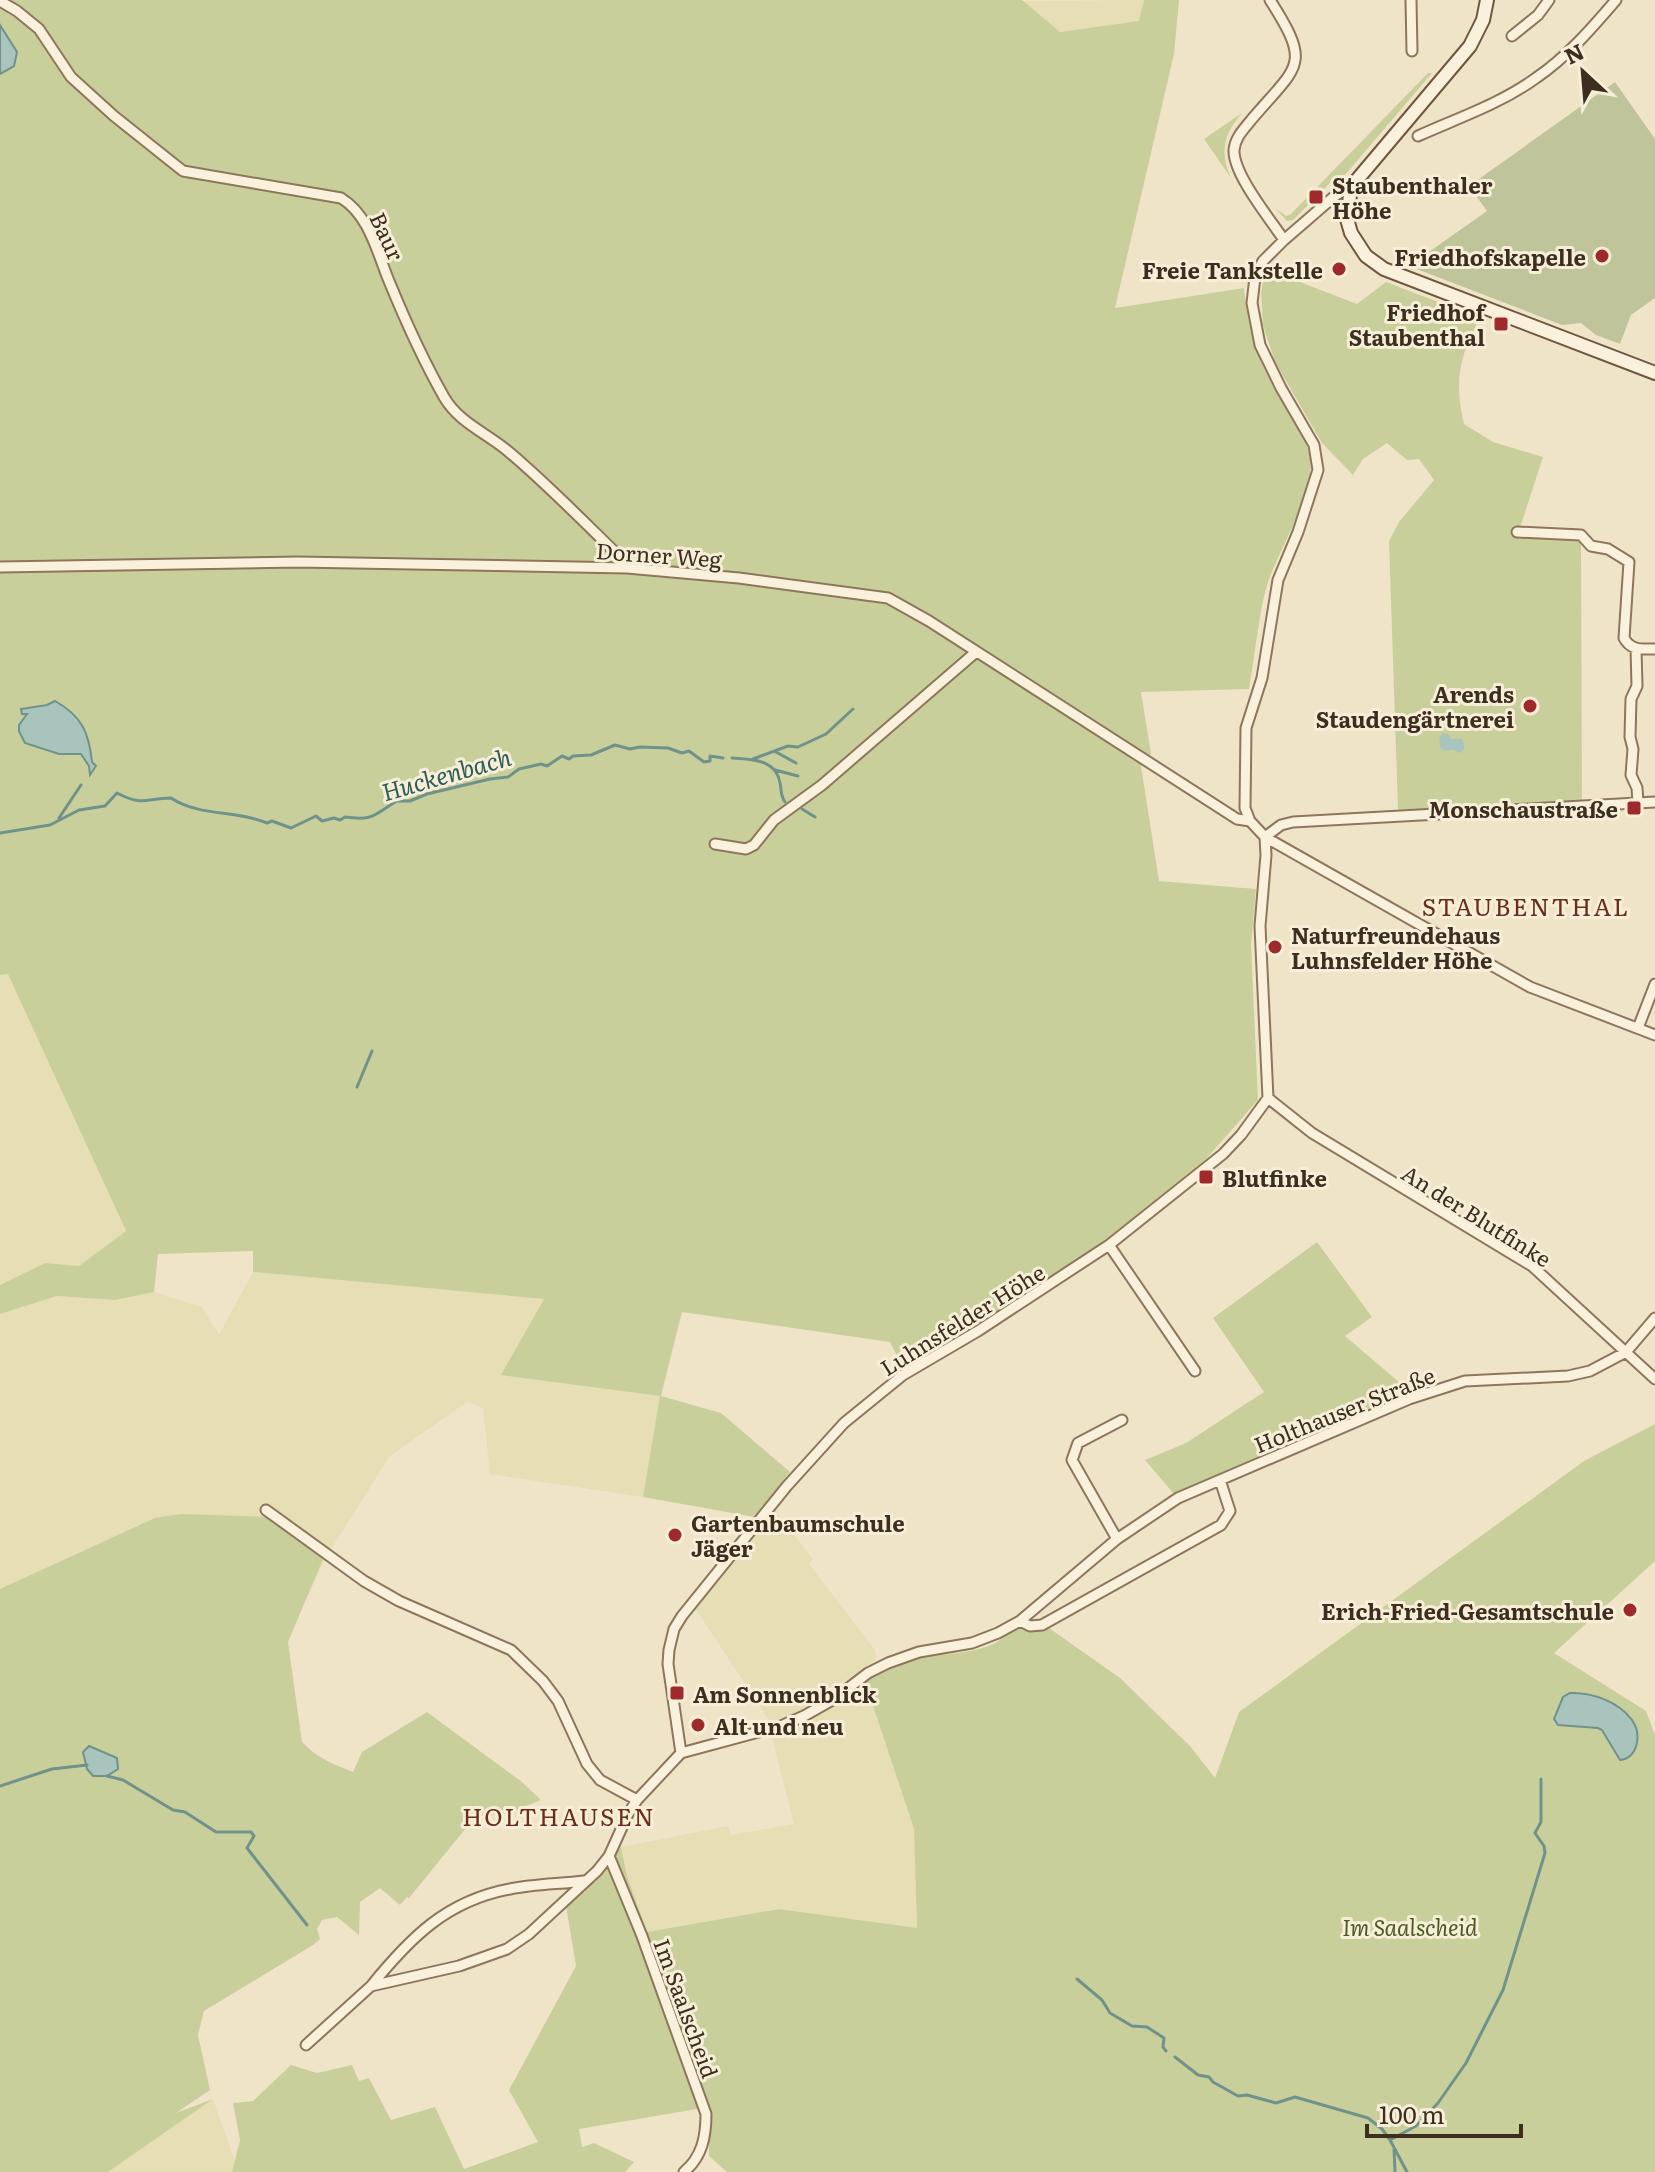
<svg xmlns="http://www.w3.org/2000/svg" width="1655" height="2172" font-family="Literata,serif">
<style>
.farmland{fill:#e6deb5}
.green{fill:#c9cf9b}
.cemetery{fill:#bfc49a}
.water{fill:#a9c4bc;stroke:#6f938a;stroke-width:2}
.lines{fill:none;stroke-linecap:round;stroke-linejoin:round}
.stream{stroke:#6f938a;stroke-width:3}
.canal{stroke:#a9c4bc;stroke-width:11}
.minor-casing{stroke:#8d765c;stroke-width:13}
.secondary-casing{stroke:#6f573f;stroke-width:16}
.minor{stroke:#faf1dc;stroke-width:9}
.secondary{stroke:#faf1dc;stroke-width:12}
.poi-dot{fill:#9e2a2b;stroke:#f7eed8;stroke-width:3}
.labels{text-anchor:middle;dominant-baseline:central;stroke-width:6;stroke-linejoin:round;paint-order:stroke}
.poi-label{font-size:22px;font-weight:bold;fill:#3d2e20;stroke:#f7eed8;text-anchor:start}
.street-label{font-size:22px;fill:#3d2e20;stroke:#f7eed8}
.park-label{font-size:22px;font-style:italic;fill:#4d5a26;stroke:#f7eed8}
.water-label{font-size:24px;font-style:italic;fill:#2f5d5a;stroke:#f7eed8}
.neighbourhood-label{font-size:24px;letter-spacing:2px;fill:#6b2e1e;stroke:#f7eed8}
</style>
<rect width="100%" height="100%" fill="#f0e4c8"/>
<path class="farmland" d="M1144,0L1140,21L1060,32L1021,1Z
M0,954L126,1232L79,1266L45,1263L0,1285Z
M253,1272L545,1299L502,1375L661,1396L643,1497L490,1474L483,1408L467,1402L390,1456L326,1557L308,1596L150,1619L0,1648V1314L57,1296L115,1300L154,1292L202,1307L219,1335Z
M775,1510L813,1559L809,1564L875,1650L876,1657L875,1660L800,1711L771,1723L695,1608Z
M865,1682L914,1829L917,1928L779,1909L647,1932L627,1876L621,1847L728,1826L731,1835L794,1824L771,1734L810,1720Z
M213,2099L235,2161L232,2172H108Z"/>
<path class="green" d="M0,0H1022L1060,32L1139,21L1144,0H1179L1174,54L1115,308L1244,288C1247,317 1252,344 1265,371C1279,400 1305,426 1310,458C1315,493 1281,546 1269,579C1259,608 1255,657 1249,689L1141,692L1151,754L1141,766L1159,881L1256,889L1251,945L1258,1100L1206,1159L1110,1236L1013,1303L903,1368L890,1342L682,1312L661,1396L721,1413L790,1472L755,1517L643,1497L660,1396L501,1375L544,1299L253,1272V1251L158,1254L154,1292L115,1300L57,1296L0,1314V1285L45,1263L79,1266L126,1231L8,974L0,975Z
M1428,73H1432L1345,175L1330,183L1293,220L1287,221L1275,208L1286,216L1291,214Z
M1242,113C1224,134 1219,152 1231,178L1204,139Z
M1266,269L1357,304L1386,282L1480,318C1459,356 1454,382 1464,424L1493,442L1543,457L1518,534L1581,538L1582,801L1398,810L1389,541L1399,522L1434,480L1419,459L1407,460L1387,443L1363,459L1353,475L1322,443L1275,362L1263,325L1261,292Z
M1317,1242L1372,1317L1345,1336L1413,1394L1174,1494L1145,1460L1186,1443L1264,1392L1213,1318Z
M1655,1424V1561L1554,1653L1646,1711L1655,1735V2172H727L709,2156V2107L579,2129L582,2147L594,2143L634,2162L625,2172H232L240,2140L233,2103L253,2101L291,2065L317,2073L352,2065L359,2081L369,2078L391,2120L435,2107L464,2169L538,2142L509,2090L576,1966L566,1906L621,1847L627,1876L647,1932L779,1909L917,1928L914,1829L865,1682C899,1650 944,1660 986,1647C997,1644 1008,1633 1019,1628L1034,1630L1049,1628L1120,1678L1190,1746L1215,1778L1239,1712L1584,1461Z
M181,1514L267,1517L323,1559L288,1642L302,1742C317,1758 333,1764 353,1772L362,1752L427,1712L522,1782L541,1800L508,1813L475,1817L409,1898L407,1897L400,1905L380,1888L360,1902L359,1935L337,1917L322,1920L317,1929L320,1939L313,1945L204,2011L198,2035L210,2090L176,2113L213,2099L108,2172H0V1589L155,1518Z"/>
<path class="cemetery" d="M1615,82L1655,139V298L1631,315L1620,344L1596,335L1581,323L1562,325L1409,266L1487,211L1469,186Z"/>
<path class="water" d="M0,25L17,52L14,66L0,74Z
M55,701C82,716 89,733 92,762L96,766L90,775L89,766L81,754H59L25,743L19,731V725L27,714H22L21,709L47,705Z
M1570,1693C1592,1692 1619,1702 1632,1720C1642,1734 1638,1758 1620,1760L1602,1730L1598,1728L1558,1725L1554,1719L1563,1697Z
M89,1746L117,1758L118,1769L107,1776H93L87,1769L83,1752Z"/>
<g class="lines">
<path class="stream" d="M776,752L796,763
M732,758C751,759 776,759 780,783C782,791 780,795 785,802
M753,759L788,746L798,747L826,734L853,709
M775,770L798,776
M802,809L815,817
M59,818L81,785
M0,833L50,825L79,810L105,806L117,793C144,807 145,798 171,798C200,817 237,810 267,823L272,821L291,828L316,816L322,821L334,818L340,820L345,817C374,821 373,815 397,801H410L427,794L490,779L508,777L519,769L541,764L547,766L562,756L569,759L573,756L591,755L615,745L630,749L640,747L668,748L682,753L689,751L704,762L710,761V756L723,758
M357,1087L372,1051
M107,1776L123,1780L173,1810L185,1812L216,1832H251L254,1836L247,1848L307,1925
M0,1786L52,1769L87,1765
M1077,1979L1102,2000L1110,2013L1132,2026L1147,2027L1164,2038L1163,2047L1166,2051
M1175,2057L1198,2075L1209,2077L1213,2082L1238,2096L1247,2095L1276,2103L1295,2097L1368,2118L1382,2129L1390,2140L1407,2172
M1390,2140L1416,2126L1438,2103L1466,2063L1503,1990L1545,1853L1544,1846L1535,1833L1541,1822V1779
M1394,2149L1395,2172"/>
<path class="canal" d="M1445,739V745L1458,744L1459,747"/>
<defs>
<path id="minor" d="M1270,0C1312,66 1299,64 1252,119C1245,128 1235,137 1234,150C1233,174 1270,219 1284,240
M1411,0L1412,51
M0,1L17,11L39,29L71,77L114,116L183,171L341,198C369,215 377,252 389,281C405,320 423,360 444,397C459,423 487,433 509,452C548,485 584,522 620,557L627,568
M1512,36L1538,15L1549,0
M1418,136C1458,118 1500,104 1536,78C1567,57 1592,28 1616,0
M1351,187L1336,195L1284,240L1263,261L1255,277L1252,303L1260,345L1281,388L1314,445L1318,470L1298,532L1278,580L1262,678L1246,728L1245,808L1250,821L1265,837L1530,987L1655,1035
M1517,532L1581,535L1591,546L1608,549L1629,562L1624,638C1631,651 1642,649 1655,649
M0,567L298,562L627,568L739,578L888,598L929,621L1237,819L1250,821
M1636,649L1637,686L1631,699L1630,737L1633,749L1631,775L1637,788L1638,802
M1265,837L1281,825L1293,822L1655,802
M715,844L746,849L754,845L774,820L822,785L976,652
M1638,1028L1655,984
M1268,1098L1312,1133L1532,1266L1655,1379
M1109,1245L1195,1371
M266,1510L364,1581L399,1601L511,1650L543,1681L558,1701L587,1764L600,1780L637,1800
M1117,1539L1072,1460L1078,1443L1122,1420
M1020,1621L1030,1626L1042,1625L1221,1525L1230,1511L1220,1480
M681,1753L668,1664L669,1650L674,1629L682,1616L787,1486L844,1423L903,1375L978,1331L1109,1245L1223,1154L1241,1135L1268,1098L1260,926L1266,855L1265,837
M609,1856L642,1936L706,2114C706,2137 702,2157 684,2172
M371,1986C410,1938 446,1901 510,1889C534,1884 560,1884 584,1881
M306,2045L371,1986L459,1966L507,1949L529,1934L597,1871L609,1856L628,1814L637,1800L681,1753L781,1726L804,1716L834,1699L868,1673L888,1663L919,1652L972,1643L998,1633L1020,1621L1117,1539L1178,1498L1409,1399L1465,1381L1568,1376L1590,1371L1626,1352L1655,1318"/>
<path id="secondary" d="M1487,0L1483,20L1470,46L1351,187L1347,219L1351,233L1366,256L1384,269L1655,373"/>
</defs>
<use href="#minor" class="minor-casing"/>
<use href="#secondary" class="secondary-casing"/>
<use href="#minor" class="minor"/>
<use href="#secondary" class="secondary"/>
</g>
<g class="poi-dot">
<rect x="1308" y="189" width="16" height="16" rx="4"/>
<circle cx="1602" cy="256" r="8"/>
<circle cx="1339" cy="269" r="8"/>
<rect x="1493" y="316" width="16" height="16" rx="4"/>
<circle cx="1530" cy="706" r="8"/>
<rect x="1626" y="800" width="16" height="16" rx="4"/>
<circle cx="1275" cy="947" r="8"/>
<rect x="1198" y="1169" width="16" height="16" rx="4"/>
<circle cx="675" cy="1535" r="8"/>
<circle cx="1630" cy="1610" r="8"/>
<rect x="669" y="1685" width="16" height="16" rx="4"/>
<circle cx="698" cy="1725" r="8"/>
</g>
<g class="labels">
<g class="poi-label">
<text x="1332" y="184">Staubenthaler<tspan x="1332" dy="25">Höhe</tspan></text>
<text x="1586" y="256" text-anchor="end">Friedhofskapelle</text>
<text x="1323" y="269" text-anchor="end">Freie Tankstelle</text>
<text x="1485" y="311" text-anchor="end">Friedhof<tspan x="1485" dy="25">Staubenthal</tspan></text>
<text x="1514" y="693" text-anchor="end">Arends<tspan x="1514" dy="25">Staudengärtnerei</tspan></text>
<text x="1618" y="808" text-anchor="end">Monschaustraße</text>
<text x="1291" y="934">Naturfreundehaus<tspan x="1291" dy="25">Luhnsfelder Höhe</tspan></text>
<text x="1222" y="1177">Blutfinke</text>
<text x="691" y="1522">Gartenbaumschule<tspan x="691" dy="25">Jäger</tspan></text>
<text x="1614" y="1610" text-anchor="end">Erich-Fried-Gesamtschule</text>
<text x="693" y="1693">Am Sonnenblick</text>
<text x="714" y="1725">Alt und neu</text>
</g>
<g class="street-label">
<text transform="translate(388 236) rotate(65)">Baur</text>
<text transform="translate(659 554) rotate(4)">Dorner Weg</text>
<text transform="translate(1477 1215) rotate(32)">An der Blutfinke</text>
<text transform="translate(962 1319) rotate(-32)">Luhnsfelder Höhe</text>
<text transform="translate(1344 1409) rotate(-22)">Holthauser Straße</text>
<text transform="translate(687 2008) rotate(70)">Im Saalscheid</text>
</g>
<g class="park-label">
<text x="1410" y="1926">Im Saalscheid</text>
</g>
<g class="water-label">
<text transform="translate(446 773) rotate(-16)">Huckenbach</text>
</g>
<g class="neighbourhood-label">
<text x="1526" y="905">STAUBENTHAL</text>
<text x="559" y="1815">HOLTHAUSEN</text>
</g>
</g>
<g transform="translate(1583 72) rotate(334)" stroke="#f7eed8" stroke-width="6" paint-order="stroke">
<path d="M0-6L14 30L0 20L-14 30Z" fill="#3d2e20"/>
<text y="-12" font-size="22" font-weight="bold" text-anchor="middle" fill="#3d2e20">N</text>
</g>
<path d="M1367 2124v12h154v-12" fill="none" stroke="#3d2e20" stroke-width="4"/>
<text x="1379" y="2124" font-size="24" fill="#3d2e20" stroke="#f7eed8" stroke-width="6" paint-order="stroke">100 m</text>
</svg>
